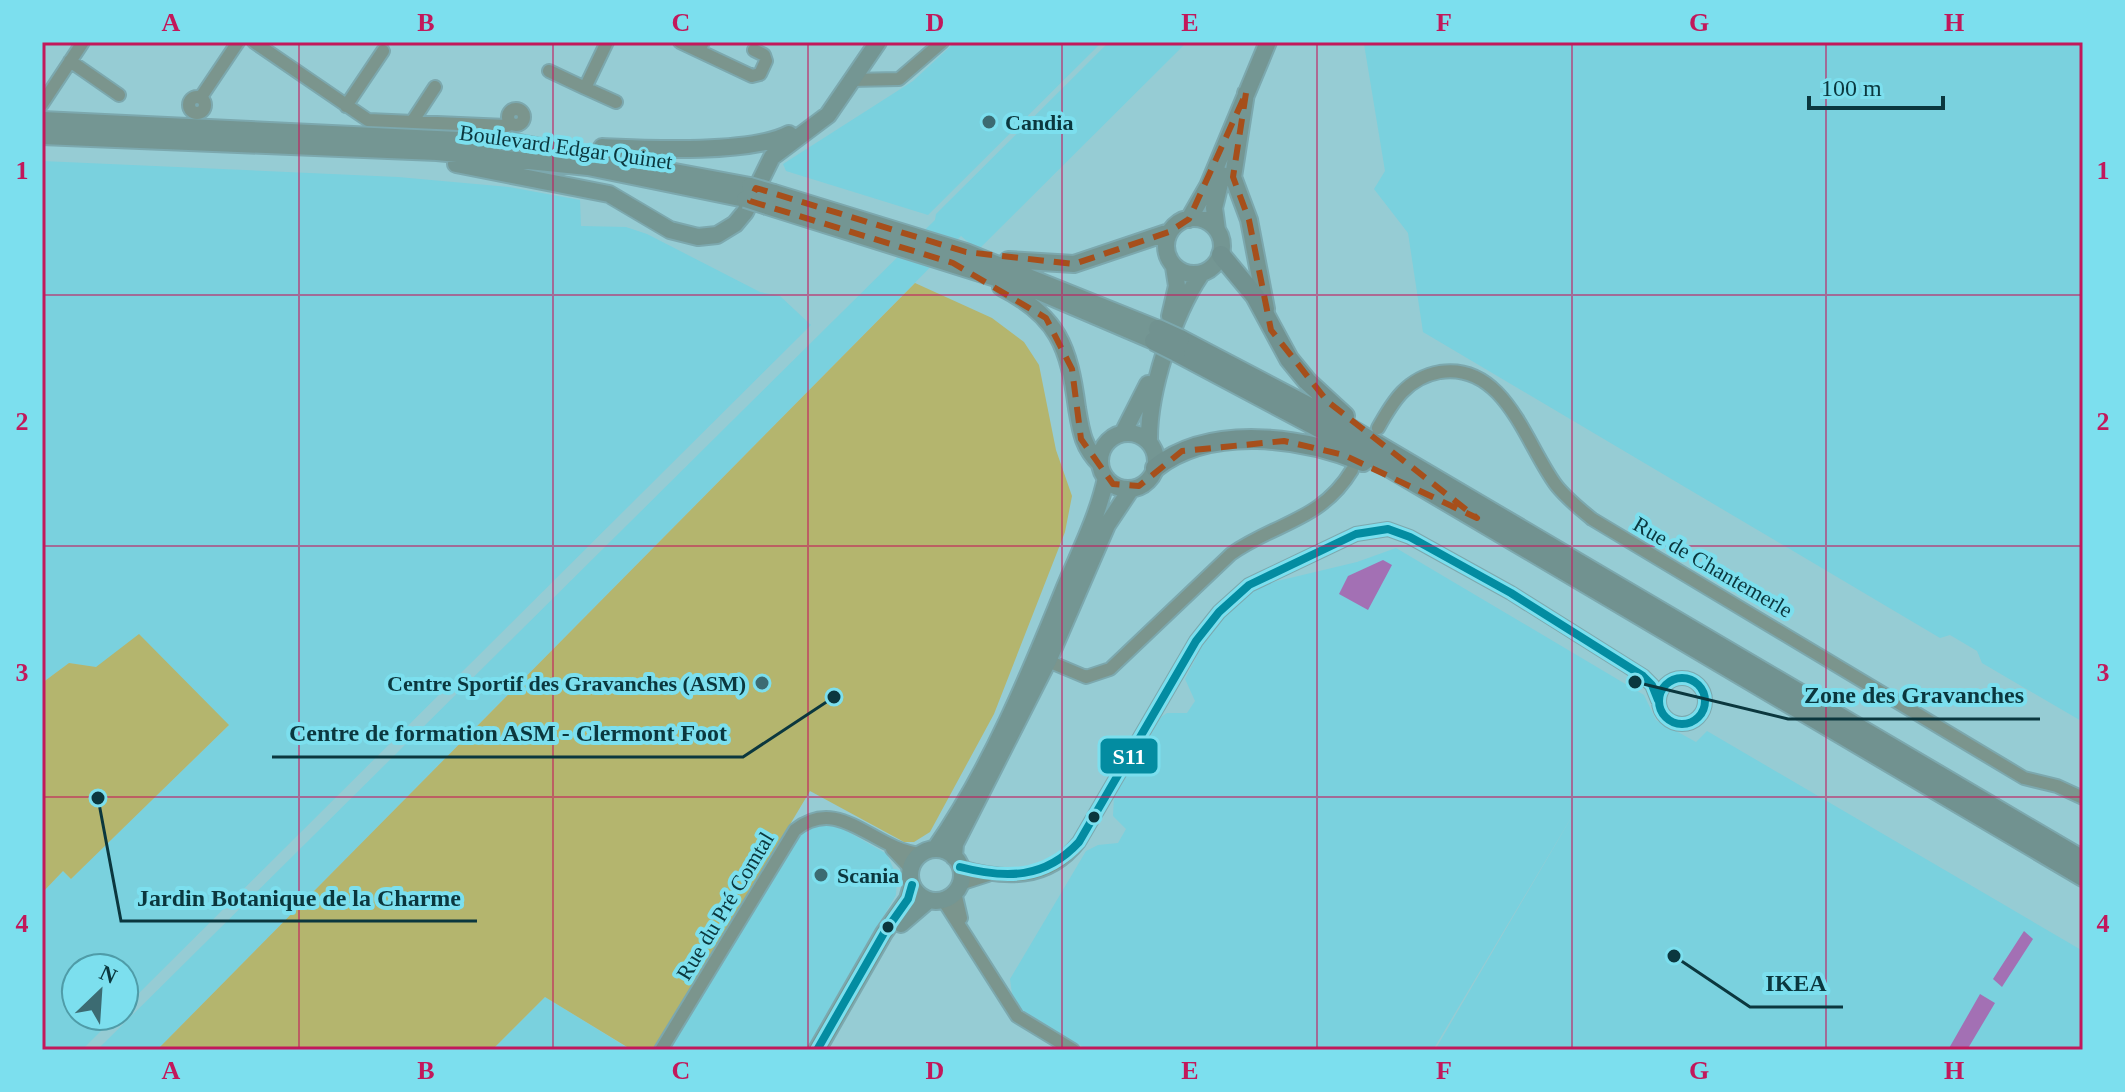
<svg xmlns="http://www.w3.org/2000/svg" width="2125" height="1092" font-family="'Times New Roman',serif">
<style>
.built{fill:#7ad1de}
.green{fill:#b4b56e}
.water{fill:#a370b4}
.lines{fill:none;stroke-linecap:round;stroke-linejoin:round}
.minor-casing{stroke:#7ca8ae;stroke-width:16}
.major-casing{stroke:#7ca8ae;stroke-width:20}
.highway-casing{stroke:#7ca8ae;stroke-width:22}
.minor{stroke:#7b958d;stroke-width:12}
.major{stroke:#749693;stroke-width:16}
.highway{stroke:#719290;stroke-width:18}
.major-bridge-casing{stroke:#7ca8ae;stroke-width:20;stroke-linecap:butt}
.highway-bridge-casing{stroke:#7ca8ae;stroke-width:22;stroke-linecap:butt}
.major-bridge{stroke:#749693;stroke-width:16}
.highway-bridge{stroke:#719290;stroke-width:18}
.bus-1-casing{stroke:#7cdfee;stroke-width:14}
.bus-1{stroke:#038ca1;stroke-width:8}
.marked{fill:none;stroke:#a64f1b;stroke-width:6;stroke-dasharray:16 10;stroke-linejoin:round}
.grid{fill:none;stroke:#c2185b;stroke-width:2;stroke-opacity:0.55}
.poi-dot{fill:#3c6b72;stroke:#7cdfee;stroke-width:3}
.bus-dot{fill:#0b373e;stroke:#7cdfee;stroke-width:3}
.labels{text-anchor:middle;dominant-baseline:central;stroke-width:8;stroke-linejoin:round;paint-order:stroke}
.poi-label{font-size:22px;font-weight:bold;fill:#0b373e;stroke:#7cdfee;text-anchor:start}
.street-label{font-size:22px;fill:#0b373e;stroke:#7cdfee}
.leader{fill:none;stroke:#0b373e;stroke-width:3}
.callout-dot{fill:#0b373e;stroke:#7cdfee;stroke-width:3}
.callout-label{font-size:24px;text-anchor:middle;font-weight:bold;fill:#0b373e;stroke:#7cdfee;stroke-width:8;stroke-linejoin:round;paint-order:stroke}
.line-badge{stroke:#7cdfee;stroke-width:3}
.badge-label{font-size:22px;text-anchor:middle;font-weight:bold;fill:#fff}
.neatline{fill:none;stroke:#c2185b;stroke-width:3}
.grid-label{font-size:26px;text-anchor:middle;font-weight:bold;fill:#c2185b}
</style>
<rect width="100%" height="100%" fill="#96ccd4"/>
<path class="built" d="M955,42H1102L928,215L786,171L783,164L913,81Z
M1109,42H1187L978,250L961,236L157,1050H97L935,220L936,214Z
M1377,42H2083V722L1982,663L1977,651L1950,635L1940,638L1423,332L1408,233L1374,189L1385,171L1364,44Z
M42,161L398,177L509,187L580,200L581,226L626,227L647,234L760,292L780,296L811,325L124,1008V968H76V1016H116L82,1050H42V893L63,871L71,879L229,725L95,667L69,663L42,683Z
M1396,548L1644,695L1656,720L1696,742L1707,731L2083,951V1050H1435L1584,796L1433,1050H1088L1023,1011L1013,1001L1010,979L1086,851L1098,845L1118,843L1126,829L1113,816L1114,796L1161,717L1167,713H1187L1195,701L1185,679L1206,638L1241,599L1261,585L1357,562Z
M817,824L838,826L887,854L897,877L896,895L806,1050H669L799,833Z
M545,997L631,1050H492Z"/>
<path class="green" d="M915,283L992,318L1024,342L1039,365L1056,450L1072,496L1065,532L994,714L930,832L914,842H904L810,791L655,1050H632L545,997L492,1050H157Z
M139,634L229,725L71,879L63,871L42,893V683L69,663L96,667Z"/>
<path class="water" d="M1383,560L1392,565L1368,610L1339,594L1348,576Z
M2024,931L2033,939L2002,987L1993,979Z
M1980,994L1995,1003L1967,1050H1948Z"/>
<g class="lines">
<defs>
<path id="minor" d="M254,42L368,120L506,126L511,124
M680,42L699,51L703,42
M699,51L752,76L760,74L766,61L764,55L754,50
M70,61L119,95
M549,71L585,88L607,42
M850,80L899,79L942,42
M585,88L616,102
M189 105a8 8 0 1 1 16 0a8 8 0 1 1-16 0Z
M201,97L238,42
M42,104L83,42
M346,106L383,51
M508 117a8 8 0 1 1 16 0a8 8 0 1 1-16 0Z
M412,122L435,87
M1378,428C1393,401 1407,378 1440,372C1505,362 1526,445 1556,485C1566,498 1580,509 1592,519L2024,778L2057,786L2083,798
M1048,661L1086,677L1110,669L1231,554C1277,522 1321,521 1352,470
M1659 701a23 23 0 1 1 46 0a23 23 0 1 1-46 0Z
M892,849L911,869
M960,867C1005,880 1048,882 1079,842L1196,641L1219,612L1249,585L1356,534L1388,529L1410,537L1511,593L1643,676L1652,685L1658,700
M960,884L988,875
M955,892L961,918
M943,900L1017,1016L1073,1050
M661,1050L795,830C840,794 873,850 921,854"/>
<path id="major" d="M1246,93L1233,177L1249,220L1266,309
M42,120L519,143L750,186
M42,136L437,152L588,167L745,199
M602,147C648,149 750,154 789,134
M456,164L609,194L670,230L698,237L717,235L735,224L745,212L772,157L828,115L878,42
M774,193L966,252L1158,329
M767,206L1037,291L1154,341
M1166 246a28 28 0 1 1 56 0a28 28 0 1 1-56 0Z
M1189,219L1208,186L1268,42
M1217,230L1214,208L1222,175
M1008,260L1074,264L1169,232
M1001,287C1058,316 1069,347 1077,408C1081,432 1083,447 1100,464
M1170,316L1177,286L1174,267
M1100 461a28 28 0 1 1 56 0a28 28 0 1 1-56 0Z
M1123,433L1148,384
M1149,442C1148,392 1173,315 1201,274
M935,849C990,770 1029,676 1065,587C1080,551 1098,516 1106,478
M910 875a26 26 0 1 1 52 0a26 26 0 1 1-52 0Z
M954,857L955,844L1048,661L1107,525L1131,489
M901,924L929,900
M817,1050L884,933L908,899L912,885"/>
<path id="highway" d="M1221,255L1255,296L1289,359L1307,381L1345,416
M1180,339L1344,425L2083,860
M1176,352L1351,445L2083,877
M1155,468C1211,424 1302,437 1363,462"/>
</defs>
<use href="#minor" class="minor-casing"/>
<use href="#major" class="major-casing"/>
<use href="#highway" class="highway-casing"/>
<use href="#minor" class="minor"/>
<use href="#major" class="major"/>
<use href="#highway" class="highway"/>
<defs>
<path id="major-bridge" d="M750,186L774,193
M745,199L767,206"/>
<path id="highway-bridge" d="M1158,329L1180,339
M1154,341L1176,352"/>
</defs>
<use href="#major-bridge" class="major-bridge-casing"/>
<use href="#highway-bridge" class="highway-bridge-casing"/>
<use href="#major-bridge" class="major-bridge"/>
<use href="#highway-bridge" class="highway-bridge"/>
<defs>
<path id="bus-1" d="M1659 701a23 23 0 1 1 46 0a23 23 0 1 1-46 0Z
M960,867C1006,879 1045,879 1079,842L1196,641L1219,612L1249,585L1356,534L1388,529L1410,537L1511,593L1643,676L1652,685L1658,700
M817,1050L884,933L908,899L912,885"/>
</defs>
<use href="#bus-1" class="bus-1-casing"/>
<use href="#bus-1" class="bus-1"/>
</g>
<path class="marked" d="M1246,93L1233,177L1249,220L1271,330L1327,401L1477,518L1344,455L1284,441L1182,451L1139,486L1113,484L1081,439L1072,369L1046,318L953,263L750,201L756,188L966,252L1074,264L1169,232L1189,219Z"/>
<path class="grid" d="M299,42V1050M553,42V1050M808,42V1050M1062,42V1050M1317,42V1050M1572,42V1050M1826,42V1050M42,295H2083M42,546H2083M42,797H2083"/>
<g class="poi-dot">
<circle cx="989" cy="122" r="8"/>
<circle cx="762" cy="683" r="8"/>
<circle cx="821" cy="875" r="8"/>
</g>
<g class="bus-dot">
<circle cx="1094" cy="817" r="7"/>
<circle cx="888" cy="927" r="7"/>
</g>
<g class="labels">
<g class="poi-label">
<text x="1005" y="122">Candia</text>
<text x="746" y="683" text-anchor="end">Centre Sportif des Gravanches (ASM)</text>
<text x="837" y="875">Scania</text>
</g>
<g class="street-label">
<text transform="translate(566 147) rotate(8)">Boulevard Edgar Quinet</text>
<text transform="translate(1713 567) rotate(30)">Rue de Chantemerle</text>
<text transform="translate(725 906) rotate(-59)">Rue du Pré Comtal</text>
</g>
</g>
<path class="leader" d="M1635 682L1788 719H2040M834 697L743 757H272M98 798L121 921H477M1674 956L1750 1007H1843"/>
<g class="callout-dot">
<circle cx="1635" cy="682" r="8"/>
<circle cx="834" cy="697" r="8"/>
<circle cx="98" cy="798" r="8"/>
<circle cx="1674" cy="956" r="8"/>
</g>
<g class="callout-label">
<text x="1914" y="703">Zone des Gravanches</text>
<text x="508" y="741">Centre de formation ASM - Clermont Foot</text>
<text x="299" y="906">Jardin Botanique de la Charme</text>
<text x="1796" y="991">IKEA</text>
</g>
<rect class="line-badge" x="1099" y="737" width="60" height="38" rx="8" fill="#038ca1"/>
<g class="badge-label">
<text x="1129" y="764">S11</text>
</g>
<rect width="2125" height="1092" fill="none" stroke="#7cdfee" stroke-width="88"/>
<g transform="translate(100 992) rotate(25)"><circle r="38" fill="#7cdfee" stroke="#4f9ca8" stroke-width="2"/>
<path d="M0-6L14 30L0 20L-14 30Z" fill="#3c6b72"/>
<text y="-12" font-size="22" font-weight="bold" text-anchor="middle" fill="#0b373e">N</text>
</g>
<path d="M1809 96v12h134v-12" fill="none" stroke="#0b373e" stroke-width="4"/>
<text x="1821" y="96" font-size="24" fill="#0b373e" stroke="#7cdfee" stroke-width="6" paint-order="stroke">100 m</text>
<rect x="44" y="44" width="2037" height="1004" class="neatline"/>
<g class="grid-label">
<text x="171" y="31">A</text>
<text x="426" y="31">B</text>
<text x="681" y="31">C</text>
<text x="935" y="31">D</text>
<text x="1190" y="31">E</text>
<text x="1444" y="31">F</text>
<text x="1699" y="31">G</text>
<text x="1954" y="31">H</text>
<text x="22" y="179">1</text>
<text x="2103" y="179">1</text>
<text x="22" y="430">2</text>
<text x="2103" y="430">2</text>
<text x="22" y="681">3</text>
<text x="2103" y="681">3</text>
<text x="22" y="932">4</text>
<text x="2103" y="932">4</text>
<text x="171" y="1079">A</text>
<text x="426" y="1079">B</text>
<text x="681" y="1079">C</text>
<text x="935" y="1079">D</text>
<text x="1190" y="1079">E</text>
<text x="1444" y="1079">F</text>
<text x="1699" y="1079">G</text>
<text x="1954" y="1079">H</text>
</g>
</svg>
